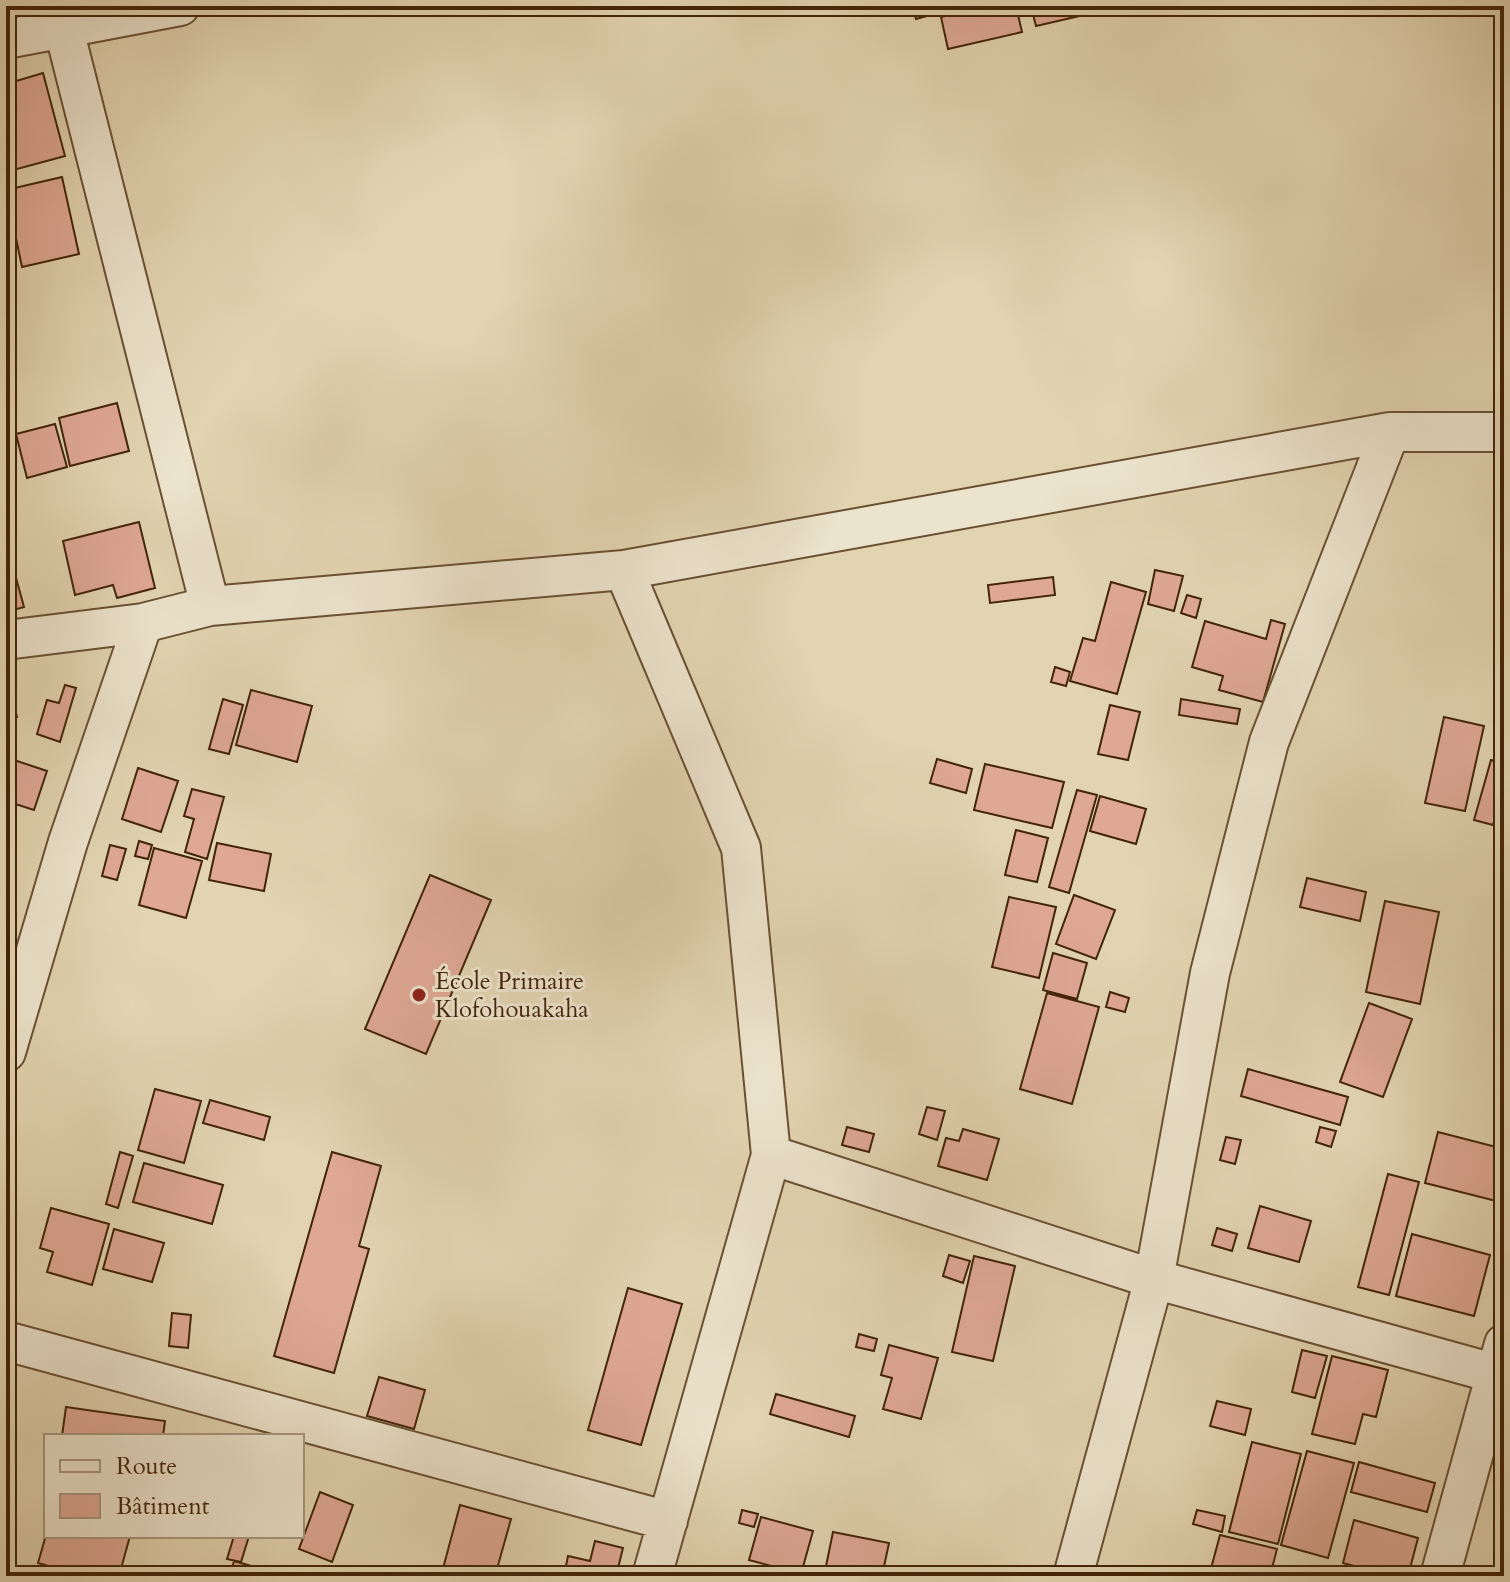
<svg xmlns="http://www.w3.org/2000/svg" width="1510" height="1582" font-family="Cardo,serif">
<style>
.building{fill:#dfa895;stroke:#422409;stroke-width:2}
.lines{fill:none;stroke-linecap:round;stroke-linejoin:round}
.street-casing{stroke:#6a5033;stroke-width:42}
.street{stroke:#ece3cc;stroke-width:38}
.poi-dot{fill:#8f2418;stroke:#ece3cc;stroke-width:3}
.labels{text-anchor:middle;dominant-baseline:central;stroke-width:6;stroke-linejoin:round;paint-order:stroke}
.poi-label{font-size:24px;fill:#422409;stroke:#ece3cc;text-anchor:start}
</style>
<rect width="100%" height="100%" fill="#e2d4b1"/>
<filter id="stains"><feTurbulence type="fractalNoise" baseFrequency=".0025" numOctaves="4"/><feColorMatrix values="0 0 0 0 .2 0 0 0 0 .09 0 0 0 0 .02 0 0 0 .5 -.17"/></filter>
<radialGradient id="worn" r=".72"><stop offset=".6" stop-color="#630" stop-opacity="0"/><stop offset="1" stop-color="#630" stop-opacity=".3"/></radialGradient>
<path class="building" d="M912,6H963L916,19Z
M988,6H1016L1022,32L948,49L941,17Z
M1031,6H1123L1036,26Z
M43,73L65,156L6,172V84Z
M62,177L79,254L22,267L6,190Z
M117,403L129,451L70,466L59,418Z
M55,424L67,467L27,478L16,434Z
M139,522L155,588L117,598L113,585L75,595L63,541Z
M6,541L24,607L6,612Z
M1155,570L1183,576L1174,611L1148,604Z
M1053,577L1055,595L990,603L988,585Z
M1111,582L1146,592L1117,694L1070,681L1083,638L1095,641Z
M1187,595L1201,599L1196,618L1181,613Z
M1271,620L1285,624L1263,702L1219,690L1223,676L1192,667L1205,621L1266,639Z
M1055,667L1070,672L1066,686L1051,682Z
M8,682L17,717L6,719V683Z
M65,685L76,688L60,742L37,734L47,700L59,703Z
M251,690L312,706L297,762L236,745Z
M223,699L243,705L229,754L209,749Z
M1181,699L1240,709L1237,724L1179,715Z
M1110,705L1140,712L1128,760L1098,754Z
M1444,717L1484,726L1465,811L1425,803Z
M937,759L972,769L966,793L930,783Z
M14,760L47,771L34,810L6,801V784Z
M1491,760L1504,764V787L1493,825L1474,820Z
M985,764L1064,782L1052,828L974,810Z
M138,768L178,781L161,832L122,819Z
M192,789L224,797L207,859L185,852L194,819L184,816Z
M1077,790L1097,795L1069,893L1049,887Z
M1100,796L1146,809L1136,844L1090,831Z
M1016,830L1048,838L1037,882L1005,875Z
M139,841L152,845L148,859L135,856Z
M217,843L271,854L264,891L209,880Z
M110,845L126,849L117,880L102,876Z
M154,848L202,861L186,918L139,905Z
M430,875L491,900L426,1054L365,1029Z
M1307,878L1366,892L1360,921L1300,907Z
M1074,895L1115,910L1096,959L1056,944Z
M1009,897L1056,907L1039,978L992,967Z
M1385,901L1439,912L1420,1004L1366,992Z
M1053,953L1087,963L1077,999L1043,990Z
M1110,992L1129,998L1125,1012L1106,1007Z
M1047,993L1099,1007L1072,1104L1020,1089Z
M1369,1003L1412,1019L1383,1097L1340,1082Z
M1248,1069L1348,1097L1340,1125L1241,1096Z
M155,1089L201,1101L184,1163L138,1150Z
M210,1100L270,1117L264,1140L203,1123Z
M927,1107L945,1111L937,1140L919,1134Z
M847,1127L874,1134L869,1152L842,1145Z
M1320,1127L1336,1131L1331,1147L1316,1142Z
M963,1129L999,1139L987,1180L938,1166L946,1138L959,1141Z
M1438,1132L1504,1149V1203L1425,1183Z
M1226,1137L1241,1140L1235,1164L1220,1160Z
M120,1152L133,1156L118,1208L106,1204Z
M332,1152L381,1166L359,1246L369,1249L334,1373L274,1356Z
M144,1163L223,1185L212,1224L133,1202Z
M1388,1174L1419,1182L1389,1295L1358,1287Z
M1260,1206L1311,1221L1299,1262L1248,1248Z
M51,1208L109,1224L92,1285L47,1272L53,1252L40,1248Z
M1217,1228L1237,1234L1232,1251L1212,1245Z
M114,1229L164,1243L152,1282L103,1269Z
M1412,1234L1490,1255L1474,1316L1396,1296Z
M949,1255L970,1261L963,1283L943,1276Z
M974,1256L1015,1266L993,1361L952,1352Z
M628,1288L682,1304L641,1445L588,1430Z
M172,1313L191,1315L188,1348L169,1346Z
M859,1334L877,1339L874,1351L856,1347Z
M889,1345L938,1358L921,1419L883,1409L892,1378L881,1375Z
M1302,1350L1327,1356L1315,1398L1292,1392Z
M1332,1356L1388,1370L1376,1417L1363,1414L1355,1444L1312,1434Z
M379,1377L425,1390L414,1429L367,1416Z
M776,1394L855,1416L849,1437L770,1414Z
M1217,1401L1251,1409L1245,1435L1210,1426Z
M66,1407L165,1421L163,1436H62Z
M1252,1442L1301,1454L1278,1544L1229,1532Z
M1307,1451L1354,1463L1328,1558L1281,1545Z
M1359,1462L1435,1483L1427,1512L1351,1492Z
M320,1492L353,1505L332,1562L299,1549Z
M460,1505L511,1519L495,1576H441Z
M742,1510L758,1514L754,1527L739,1523Z
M1197,1510L1225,1516L1222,1532L1193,1524Z
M761,1517L813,1531L801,1574L749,1560Z
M1354,1520L1418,1538L1408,1576H1390L1343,1563Z
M833,1532L889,1543L882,1576H824Z
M46,1535V1536H130L119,1576H83L38,1563Z
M1220,1535L1277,1549L1270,1576H1209Z
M234,1536H249L241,1562L227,1559Z
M595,1541L623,1548L616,1576H564L568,1556L590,1561Z
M234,1561L286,1576H230Z"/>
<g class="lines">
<defs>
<path id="street" d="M58,6L210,606
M6,39L180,6
M624,570L741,848L771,1155L652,1576
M6,640L143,623L210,606L624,570L1390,432H1504
M6,1052L68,842L143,623
M771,1155L1154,1279L1504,1376
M6,1341L668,1521
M1073,1576L1154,1279L1210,973L1269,742L1390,432
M1440,1576L1504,1344"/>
</defs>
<use href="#street" class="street-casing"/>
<use href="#street" class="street"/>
</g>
<circle class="poi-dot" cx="419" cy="995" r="8"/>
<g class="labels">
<g class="poi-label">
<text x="435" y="981">École Primaire<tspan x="435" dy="28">Klofohouakaha</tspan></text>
</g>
</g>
<rect width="1510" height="1582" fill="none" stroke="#e2d4b1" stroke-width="32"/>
<rect x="8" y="8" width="1494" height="1566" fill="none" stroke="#422409" stroke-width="4"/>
<rect x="16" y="16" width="1478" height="1550" fill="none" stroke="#422409" stroke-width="2"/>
<rect x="44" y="1434" width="260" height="104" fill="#ece3cc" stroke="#a8977e" stroke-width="2"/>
<rect x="60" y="1460" width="40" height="12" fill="#ece3cc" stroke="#a8977e" stroke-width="2"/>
<text x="116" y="1474" font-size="24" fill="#422409">Route</text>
<rect x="60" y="1494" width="40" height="24" fill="#dfa895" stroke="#a8977e" stroke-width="2"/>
<text x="116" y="1514" font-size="24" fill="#422409">Bâtiment</text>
<rect width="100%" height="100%" filter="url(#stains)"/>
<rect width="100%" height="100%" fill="url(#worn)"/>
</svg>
